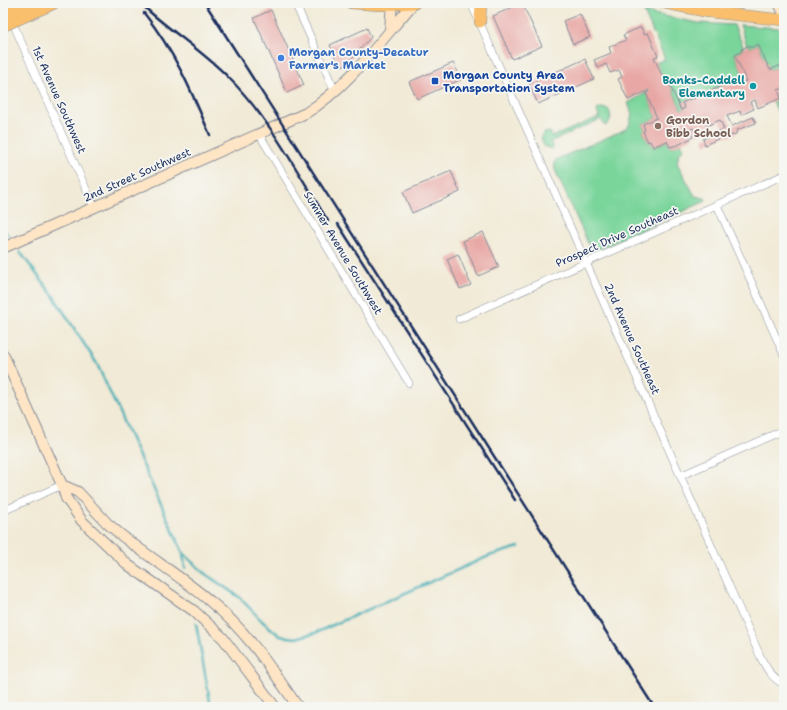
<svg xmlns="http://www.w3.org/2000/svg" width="787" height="710" font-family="'Shantell Sans',sans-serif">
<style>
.green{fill:#7ad59b;stroke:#4a827c}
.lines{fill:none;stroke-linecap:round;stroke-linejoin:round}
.stream{stroke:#3cadb6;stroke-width:2.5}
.building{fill:#e8a7a4}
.street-casing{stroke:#868c9a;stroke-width:8}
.secondary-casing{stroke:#868c9a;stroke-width:12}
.primary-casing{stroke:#868c9a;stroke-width:12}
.street{stroke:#fff;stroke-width:7}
.secondary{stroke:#fde5c5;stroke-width:10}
.primary{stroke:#f9bf6d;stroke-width:11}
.rail{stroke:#1b2f5e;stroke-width:2.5}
.primary-bridge-casing{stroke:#868c9a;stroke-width:12;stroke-linecap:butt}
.primary-bridge{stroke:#f9bf6d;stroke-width:11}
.shop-dot{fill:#3f7fe0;stroke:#f6f6f2;stroke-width:1.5}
.transit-dot{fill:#1a4fb4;stroke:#f6f6f2;stroke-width:1.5}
.culture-dot{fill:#0f9aa8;stroke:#f6f6f2;stroke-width:1.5}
.education-dot{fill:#8d6e63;stroke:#f6f6f2;stroke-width:1.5}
.labels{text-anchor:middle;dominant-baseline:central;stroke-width:3.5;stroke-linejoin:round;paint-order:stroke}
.shop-label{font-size:11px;font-weight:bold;fill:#366cbe;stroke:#f6f6f2;text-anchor:start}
.transit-label{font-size:11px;font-weight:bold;fill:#164399;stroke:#f6f6f2;text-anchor:start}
.culture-label{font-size:11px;font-weight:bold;fill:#0d838f;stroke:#f6f6f2;text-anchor:end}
.street-label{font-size:11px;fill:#1b2f5e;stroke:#f6f6f2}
.education-label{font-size:11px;font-weight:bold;fill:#785e54;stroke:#f6f6f2;text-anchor:start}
</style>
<rect width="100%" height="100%" fill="#f6f6f2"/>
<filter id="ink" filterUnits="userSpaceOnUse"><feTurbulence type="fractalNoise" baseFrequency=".025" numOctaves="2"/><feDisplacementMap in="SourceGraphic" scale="8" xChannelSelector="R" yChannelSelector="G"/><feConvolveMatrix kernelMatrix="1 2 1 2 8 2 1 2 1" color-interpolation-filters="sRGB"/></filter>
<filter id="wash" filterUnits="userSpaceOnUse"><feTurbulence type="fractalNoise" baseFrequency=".012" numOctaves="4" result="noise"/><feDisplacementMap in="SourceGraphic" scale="16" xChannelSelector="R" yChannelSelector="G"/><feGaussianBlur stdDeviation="0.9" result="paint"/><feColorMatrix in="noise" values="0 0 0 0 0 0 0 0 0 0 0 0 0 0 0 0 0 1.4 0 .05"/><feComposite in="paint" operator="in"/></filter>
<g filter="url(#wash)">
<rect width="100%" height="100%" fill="#f1ead6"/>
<path class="green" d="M644,12L698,23L734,25L744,48L741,49L742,51L735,55L746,81L741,83L739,78L693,99L692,98L682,103L685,108L681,110L670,83L666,85L656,63L665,59Z
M740,25L779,28L784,38V71L781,65L770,70L758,44L750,48L749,45L747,46Z
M784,88V110L778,113L773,101L781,98L778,90Z
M646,93L657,118L643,124L645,130L643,131L648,142L650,141L654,147L667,141L670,147L681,143L684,149L679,153L677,163L695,196L705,198L706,201L592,252L555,170L554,163L557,159L622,131L629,126L632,114L628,103Z
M600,108L608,109C612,115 612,122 605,126L601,119L550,142L553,147L552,149L544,146L541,137L544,133L550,132L552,137L599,117L597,110Z"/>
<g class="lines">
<path class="stream" d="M3,229L7,234
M20,252L54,297L97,364L183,553L185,568
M183,553L204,573L239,597L262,621L280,636L296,638L315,633L489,556L519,547
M196,624L211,707"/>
</g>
<g id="blocks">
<path class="building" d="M522,3L542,46L512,59L493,16Z
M271,10L304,85L287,93L254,18Z
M580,14L590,37L573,44L563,21Z
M641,27L644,34L648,33L658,56L654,57L666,85L669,83L681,110L685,108L682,103L692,98L693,99L739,78L741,83L746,81L735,55L742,51L741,49L744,48L749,45L750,48L758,44L770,70L781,65L784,71V88L778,90L781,98L758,108L755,100L750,102L754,109L741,115L740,111L727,116L732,126L753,117L756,123L737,130L736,134L728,137L724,136L705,145L703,139L724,129L720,120L706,126L708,130L696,135L693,128L689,130L693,137L678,145L670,147L667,141L653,147L650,141L648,142L643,131L645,130L643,124L657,118L646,93L649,92V90L628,100L618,79L622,77L619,70L610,73L606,64L598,68L594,60L611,53L609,47L626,40L623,35Z
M367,28L371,37L345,66L338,64L330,45Z
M585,59L594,79L574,88L575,91L569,93L567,91L538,104L529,84Z
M453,63L462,79L417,99L409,82Z
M451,171L460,192L412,213L403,192Z
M483,232L499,267L478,276L463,241Z
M458,254L471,285L460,289L447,259Z"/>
</g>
</g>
<g filter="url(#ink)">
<use href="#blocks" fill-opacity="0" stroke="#868c9a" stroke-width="1"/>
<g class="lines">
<defs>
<path id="street" d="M4,3L94,207
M295,3L335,91
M471,3L761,658C767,669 772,679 784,684
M712,11L735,3
M259,134L409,383
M717,205L784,355
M459,319L784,175
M680,476L784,430
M3,511L62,485"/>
<path id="secondary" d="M779,3L784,14
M390,30L392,3
M3,248L306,113C349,86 380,41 413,4
M3,354L62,485L66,498L82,521L128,565L194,611L223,638L275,707
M62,485L78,492L107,523L121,535C150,558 183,578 211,602C247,631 272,670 298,707"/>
<path id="primary" d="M351,3L380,5L415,3
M664,3L709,12L784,20
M480,22L481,3"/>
</defs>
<use href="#street" class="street-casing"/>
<use href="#secondary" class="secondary-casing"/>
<use href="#primary" class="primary-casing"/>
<use href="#street" class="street"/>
<use href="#secondary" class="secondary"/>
<use href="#primary" class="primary"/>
<path class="rail" d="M140,3C168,30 202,50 229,78C270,119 297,172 328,221
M205,3L654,707
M144,13C175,52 191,90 210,135
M338,224L515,500"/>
<defs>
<path id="primary-bridge" d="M3,15L30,3
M3,26L55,3"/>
</defs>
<use href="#primary-bridge" class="primary-bridge-casing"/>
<use href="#primary-bridge" class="primary-bridge"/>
</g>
</g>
<circle class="shop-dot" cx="281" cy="58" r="4"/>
<rect class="transit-dot" x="431" y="77" width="8" height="8" rx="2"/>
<circle class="culture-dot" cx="753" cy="86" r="4"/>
<circle class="education-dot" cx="658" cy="126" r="4"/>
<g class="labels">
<g class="shop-label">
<text x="289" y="52">Morgan County-Decatur<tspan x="289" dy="13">Farmer's Market</tspan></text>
</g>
<g class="transit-label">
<text x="443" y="75">Morgan County Area<tspan x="443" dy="13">Transportation System</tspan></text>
</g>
<g class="culture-label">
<text x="745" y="80">Banks-Caddell<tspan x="745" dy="13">Elementary</tspan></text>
</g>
<g class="street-label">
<text transform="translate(59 100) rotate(66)">1st Avenue Southwest</text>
<text transform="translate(137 175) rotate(-24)">2nd Street Southwest</text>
<text transform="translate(617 237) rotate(-24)">Prospect Drive Southeast</text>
<text transform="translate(343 253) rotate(59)">Sumner Avenue Southwest</text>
<text transform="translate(632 339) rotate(66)">2nd Avenue Southeast</text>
</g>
<g class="education-label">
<text x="666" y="120">Gordon<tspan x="666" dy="13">Bibb School</tspan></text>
</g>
</g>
<rect width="787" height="710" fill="none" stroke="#f6f6f2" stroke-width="16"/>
</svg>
